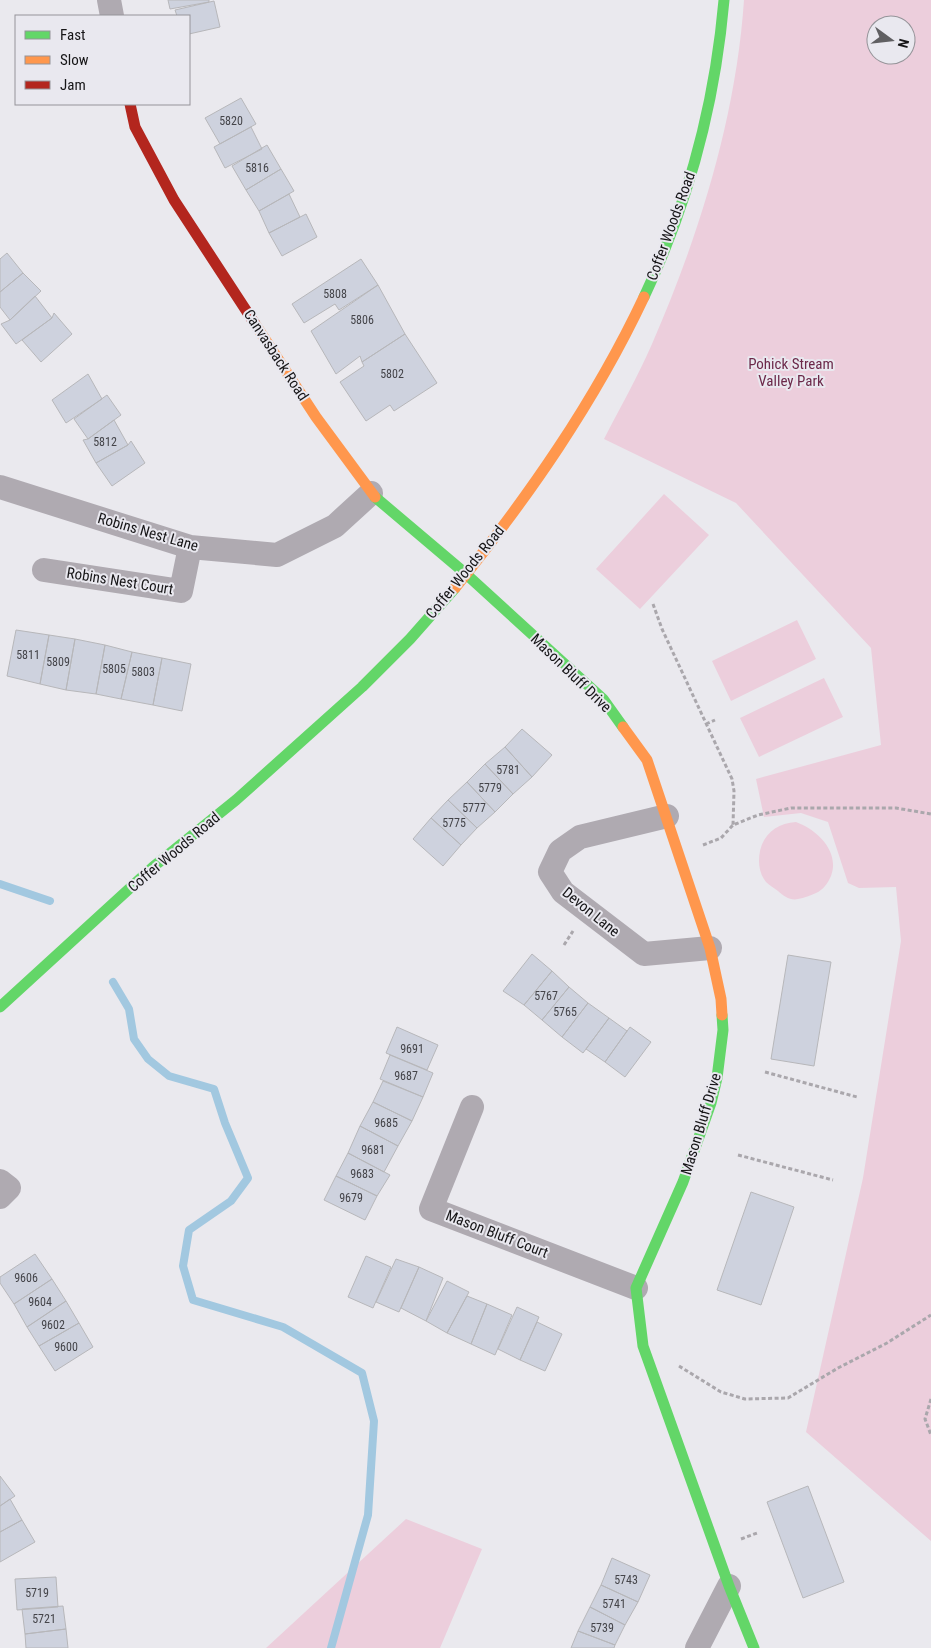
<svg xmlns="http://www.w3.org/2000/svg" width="931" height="1648" font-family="'Roboto Condensed',sans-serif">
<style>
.green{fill:#eccedc;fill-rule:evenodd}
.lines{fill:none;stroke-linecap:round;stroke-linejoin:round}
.stream{stroke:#a2c8e0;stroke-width:8}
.building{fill:#ced2de;stroke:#b7b7ba}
.path{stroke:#aaa7ac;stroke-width:3;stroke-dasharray:4 2.5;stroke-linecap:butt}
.street{stroke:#afaab1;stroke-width:24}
.fast{stroke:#63d668;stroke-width:11}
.slow{stroke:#ff974d;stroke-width:11}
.jam{stroke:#b3261e;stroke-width:11}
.labels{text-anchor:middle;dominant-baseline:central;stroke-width:4;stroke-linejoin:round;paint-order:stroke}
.number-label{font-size:12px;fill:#444449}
.street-label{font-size:15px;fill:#161517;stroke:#e9e8ef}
.park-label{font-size:15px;fill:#6c294a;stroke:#e9e8ef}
</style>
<rect width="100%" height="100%" fill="#eae9ee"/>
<path class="green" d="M744,0H931V1541L806,1432L863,1178L901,941L896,887L859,888L848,883L828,822L801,813L764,817L756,779L881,745L871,648L736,503L604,439C620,408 638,376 652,344C699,236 736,118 744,0ZM876,25H906V55H876Z
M664,494L709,535L640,609L596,569Z
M797,620L816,659L731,701L712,661Z
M824,678L843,717L759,757L740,718Z
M796,822C818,830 840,852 831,876C828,883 823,890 816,893C811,895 804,898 798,899C791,901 783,896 778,891C774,888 769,885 766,882C761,876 759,868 759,861C759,838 774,823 796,822Z
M406,1519L482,1549L440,1648H266Z"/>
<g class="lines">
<path class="stream" d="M0,884L50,901
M113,982L129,1009L134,1039L148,1059L169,1076L214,1089L225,1123L248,1178L231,1201L189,1230L183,1266L193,1300L283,1327L362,1373L374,1421L368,1515L331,1648"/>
</g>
<path class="building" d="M168,0H209V2L170,9Z
M214,1L220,27L189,34V16H177L175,10Z
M241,98L256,124L220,144L205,118Z
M251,127L262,149L225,168L214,147Z
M267,145L281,169L246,190L232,166Z
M281,169L294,191L259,211L246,190Z
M289,194L300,217L269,233L259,211Z
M306,214L317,237L282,256L269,233Z
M7,253L23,273L0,292V259Z
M361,259L378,285L339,310L335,304L304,323L292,304Z
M23,273L41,291L10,320L0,307V292Z
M378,285L405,334L362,362L360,356L336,374L311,331Z
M35,296L52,318L16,344L1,324L10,320Z
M54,313L72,334L41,362L22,340L52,318Z
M405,334L437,383L394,411L390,405L366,421L340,382L364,366L362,362Z
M88,374L102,399L66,423L52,400Z
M107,395L121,415L88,439L74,419Z
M114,420L128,445L96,463L83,440L88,439Z
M131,441L145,463L112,486L96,463L128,445Z
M16,630L49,635L40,684L7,676Z
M49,635L75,639L66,690L40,684Z
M75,639L105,645L96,694L66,690Z
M105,645L132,652L121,699L96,694Z
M132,652L162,658L153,705L121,699Z
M162,658L191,664L182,711L153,705Z
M522,729L552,755L532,777L505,747Z
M505,747L532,777L513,794L485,764Z
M485,764L513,794L495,812L467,782Z
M467,782L495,812L477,828L448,800Z
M448,800L477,828L461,845L431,818Z
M431,818L461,845L443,866L413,839Z
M532,954L552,971L524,1005L503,991Z
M788,955L831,962L814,1066L771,1059Z
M552,971L569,987L542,1020L524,1005Z
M569,987L588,1003L562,1037L542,1020Z
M588,1003L609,1018L583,1053L562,1037Z
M609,1018L627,1031L605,1062L586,1049Z
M397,1027L438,1045L427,1070L386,1053Z
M630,1027L651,1042L625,1077L605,1062Z
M390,1055L433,1073L423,1097L380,1079Z
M383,1081L423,1097L412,1121L373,1102Z
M373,1102L412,1121L398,1146L360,1126Z
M360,1126L398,1146L384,1172L348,1153Z
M348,1153L390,1175L377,1196L336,1176Z
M336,1176L377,1196L365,1220L324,1200Z
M751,1192L794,1207L761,1305L717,1290Z
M35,1254L52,1279L14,1304L0,1283V1277Z
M366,1256L391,1267L373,1308L348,1297Z
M396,1259L419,1267L399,1312L376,1302Z
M419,1267L443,1278L426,1321L401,1308Z
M52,1279L66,1301L27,1327L14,1304Z
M447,1281L469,1292L447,1333L426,1321Z
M467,1296L487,1304L471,1344L447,1333Z
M66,1301L79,1323L39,1346L27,1327Z
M487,1304L512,1315L495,1355L471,1344Z
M517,1307L539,1317L520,1360L498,1349Z
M537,1322L562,1334L545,1371L520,1360Z
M79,1323L93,1347L55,1371L39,1346Z
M0,1476L15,1496L0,1506Z
M808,1486L844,1582L803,1598L767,1502Z
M10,1499L22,1520L0,1532V1506Z
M22,1520L35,1542L0,1562V1532Z
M612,1558L650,1575L638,1602L601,1585Z
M56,1577L58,1607L17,1610L15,1579Z
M601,1585L638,1602L625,1625L590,1607Z
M63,1606L66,1629L25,1634L22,1609Z
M590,1607L625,1625L615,1645L578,1631Z
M66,1629L68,1648H26L25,1634Z
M578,1631L615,1645L614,1648H571Z"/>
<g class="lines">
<path class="path" d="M653,604L662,629L732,779L734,791L733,825
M706,724L715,720
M703,845L721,838L733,825L758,815L791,808H896L931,814
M564,945L573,931
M765,1072L857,1097
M738,1155L833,1180
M679,1366L721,1392L745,1399L788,1398L838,1368L887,1343L931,1315
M931,1399L925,1419L931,1435
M741,1539L757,1533"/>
<path class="street" d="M109,0L112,16
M0,487L190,547L277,555L335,526L371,493
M44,570L181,591L190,547
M667,816L580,837L560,851L550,872L563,892L644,954L710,948
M472,1107L431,1209L636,1288
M0,1181L9,1188L0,1197
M697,1648L729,1586"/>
<path class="fast" d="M644,297C688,204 715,103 724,0
M375,497L466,574L603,699L623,727
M0,1007L153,867L236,800L362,687L410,639L455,588
M722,1015L723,1030L717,1078L711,1103L683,1182L636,1288L643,1346L729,1586L754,1648"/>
<path class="slow" d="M255,324L316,417L375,497
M455,588C528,497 594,403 644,297
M623,727L647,760L710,948L721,999L722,1015"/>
<path class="jam" d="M130,104L135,127L174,200L255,324"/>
</g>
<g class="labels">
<g class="number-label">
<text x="231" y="121">5820</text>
<text x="257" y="168">5816</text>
<text x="335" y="294">5808</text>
<text x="362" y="320">5806</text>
<text x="392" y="374">5802</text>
<text x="105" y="442">5812</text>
<text x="28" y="655">5811</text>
<text x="58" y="662">5809</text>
<text x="114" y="669">5805</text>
<text x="143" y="672">5803</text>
<text x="508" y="770">5781</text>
<text x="490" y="788">5779</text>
<text x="474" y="808">5777</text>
<text x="454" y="823">5775</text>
<text x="546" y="996">5767</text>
<text x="565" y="1012">5765</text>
<text x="412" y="1049">9691</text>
<text x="406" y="1076">9687</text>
<text x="386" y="1123">9685</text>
<text x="373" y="1150">9681</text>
<text x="362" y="1174">9683</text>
<text x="351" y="1198">9679</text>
<text x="26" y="1278">9606</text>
<text x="40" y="1302">9604</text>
<text x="53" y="1325">9602</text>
<text x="66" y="1347">9600</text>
<text x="626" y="1580">5743</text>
<text x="37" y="1593">5719</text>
<text x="614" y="1604">5741</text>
<text x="44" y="1619">5721</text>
<text x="602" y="1628">5739</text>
</g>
<g class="street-label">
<text transform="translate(671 226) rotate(-70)">Coffer Woods Road</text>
<text transform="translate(276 355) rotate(57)">Canvasback Road</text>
<text transform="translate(148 532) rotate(16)">Robins Nest Lane</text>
<text transform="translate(465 572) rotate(-51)">Coffer Woods Road</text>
<text transform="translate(120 581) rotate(9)">Robins Nest Court</text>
<text transform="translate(571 673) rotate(44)">Mason Bluff Drive</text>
<text transform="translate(174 852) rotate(-40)">Coffer Woods Road</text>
<text transform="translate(591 912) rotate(39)">Devon Lane</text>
<text transform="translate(701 1124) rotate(-73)">Mason Bluff Drive</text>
<text transform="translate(497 1234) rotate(21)">Mason Bluff Court</text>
</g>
<g class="park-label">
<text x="791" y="364">Pohick Stream<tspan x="791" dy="17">Valley Park</tspan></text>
</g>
</g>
<rect x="15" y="15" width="175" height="90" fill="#e9e8ef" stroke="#959499"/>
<rect x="25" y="31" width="25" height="8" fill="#63d668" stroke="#959499"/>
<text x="60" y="40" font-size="15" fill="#161517">Fast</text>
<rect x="25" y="56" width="25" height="8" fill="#ff974d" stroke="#959499"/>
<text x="60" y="65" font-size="15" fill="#161517">Slow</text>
<rect x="25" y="81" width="25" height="8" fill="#b3261e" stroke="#959499"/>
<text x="60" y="90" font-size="15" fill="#161517">Jam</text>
<g transform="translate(891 40) rotate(105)"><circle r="24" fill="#e9e8ef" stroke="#959499"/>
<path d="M0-4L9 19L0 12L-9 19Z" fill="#605f62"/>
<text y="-8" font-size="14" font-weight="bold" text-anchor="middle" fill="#161517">N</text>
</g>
</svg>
